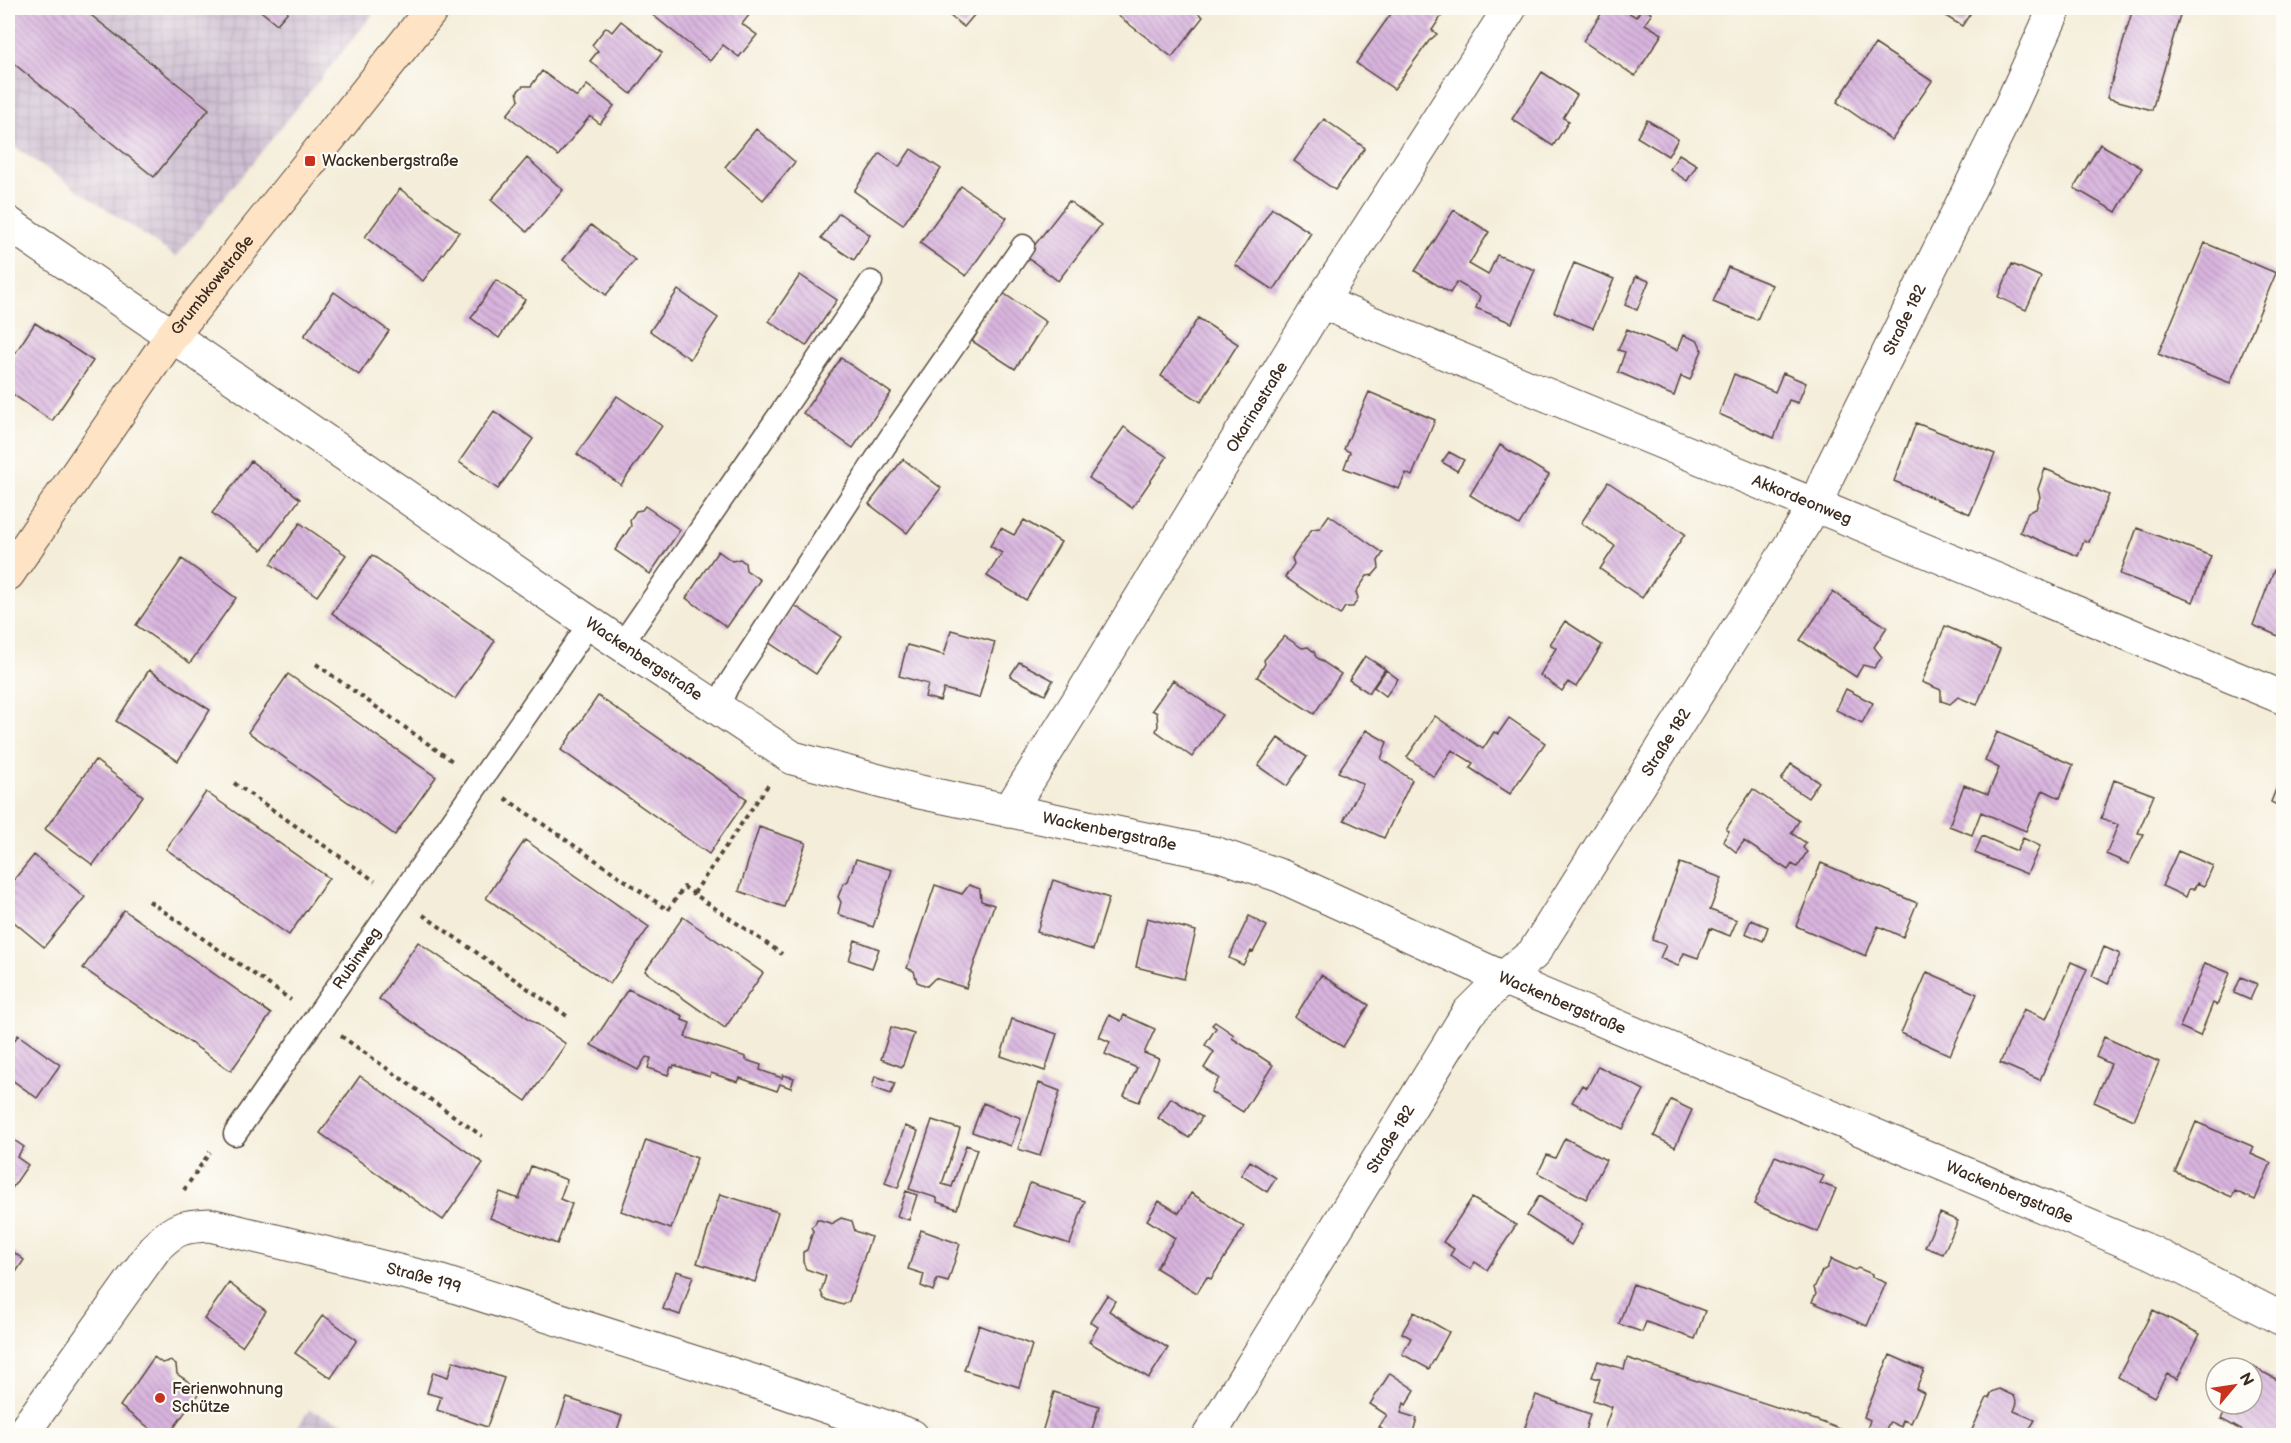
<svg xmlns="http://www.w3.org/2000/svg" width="2291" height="1443" font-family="'Balsamiq Sans',sans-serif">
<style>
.industrial{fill:url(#industrial-grid)}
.building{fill:url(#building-back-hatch)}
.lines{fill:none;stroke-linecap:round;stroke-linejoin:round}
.lane-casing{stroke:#57473a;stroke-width:25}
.street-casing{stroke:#57473a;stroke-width:35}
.secondary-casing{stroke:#57473a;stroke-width:35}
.path{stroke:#57473a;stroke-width:4;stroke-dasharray:4.5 4.5;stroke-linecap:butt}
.lane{stroke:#fff;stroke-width:22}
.street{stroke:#fff;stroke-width:33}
.secondary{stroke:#fee4c5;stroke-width:33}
.poi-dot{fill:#c8321e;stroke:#fdfcf7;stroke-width:2}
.labels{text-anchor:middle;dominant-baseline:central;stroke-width:4.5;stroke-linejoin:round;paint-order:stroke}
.poi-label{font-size:16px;fill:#3b2a1e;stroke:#fdfcf7;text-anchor:start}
.street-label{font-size:16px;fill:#3b2a1e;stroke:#fdfcf7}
</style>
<defs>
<pattern id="industrial-grid" width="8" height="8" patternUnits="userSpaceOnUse" patternTransform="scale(1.5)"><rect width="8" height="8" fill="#cebed2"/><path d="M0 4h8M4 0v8" fill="none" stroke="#b2a3b4"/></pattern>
<pattern id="building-back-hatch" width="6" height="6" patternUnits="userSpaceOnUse" patternTransform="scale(1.5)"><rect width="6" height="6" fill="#d9b5df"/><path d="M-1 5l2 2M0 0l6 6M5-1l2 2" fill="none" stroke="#b193b4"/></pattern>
</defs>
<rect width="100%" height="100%" fill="#fdfcf7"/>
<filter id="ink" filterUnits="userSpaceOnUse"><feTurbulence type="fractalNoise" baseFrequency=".0167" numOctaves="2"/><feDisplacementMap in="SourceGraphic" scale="12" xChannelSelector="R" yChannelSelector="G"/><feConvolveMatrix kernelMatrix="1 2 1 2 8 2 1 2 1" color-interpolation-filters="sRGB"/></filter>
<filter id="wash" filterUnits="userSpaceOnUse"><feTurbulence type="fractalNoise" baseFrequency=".008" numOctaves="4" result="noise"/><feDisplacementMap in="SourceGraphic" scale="24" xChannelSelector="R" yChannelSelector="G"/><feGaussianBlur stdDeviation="1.35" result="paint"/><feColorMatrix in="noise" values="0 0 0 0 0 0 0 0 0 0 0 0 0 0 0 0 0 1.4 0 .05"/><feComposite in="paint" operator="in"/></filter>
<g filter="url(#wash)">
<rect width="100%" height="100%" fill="#f4edd9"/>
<path class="industrial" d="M8,8H378L176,257L8,142Z
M309,1410L376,1435H292Z"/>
<g id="blocks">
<path class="building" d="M8,8H82L209,109L154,177L8,59Z
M257,8H291L277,24Z
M644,8H749L753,10L742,24L757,35L739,57L723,45L710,61Z
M940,8H980L964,27Z
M1123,8H1191L1203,17L1172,57L1117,15Z
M1395,8H1447L1432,30L1437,34L1429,41L1394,89L1356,63Z
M1605,8H1621L1636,17L1642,8L1652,13L1645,24L1662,34L1635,76L1583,41Z
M1932,8H1974L1962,26Z
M2133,8H2182L2152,110L2107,98Z
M621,21L662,53L631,94L590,61L598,51L592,45L606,27L612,32Z
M1875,44L1932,81L1892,140L1837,102Z
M542,71L577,97L587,85L614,106L600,124L590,116L558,156L507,115L519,100L517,92L523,86H531Z
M1542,72L1577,95L1563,118L1569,121L1553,146L1512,119Z
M1324,119L1365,148L1335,190L1294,161Z
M1647,120L1678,139L1668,156L1637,137Z
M756,129L795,162L763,200L725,167Z
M2100,144L2142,168L2116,212L2074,188Z
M911,149L941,169L903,225L854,191L880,153L899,167Z
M1679,154L1697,165L1687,181L1670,169Z
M527,158L563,190L527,232L491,200Z
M961,186L1007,218L966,276L920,243Z
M400,189L459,232L423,281L365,237Z
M1069,201L1101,225L1058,281L1026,256Z
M1272,208L1311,233L1274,290L1235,265Z
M1454,210L1489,232L1469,264L1488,275L1497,255L1535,270L1512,323L1476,308L1480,296L1457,282L1450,293L1415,271Z
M839,213L870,235L854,260L821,238Z
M591,225L635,260L606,295L563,260Z
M2205,243L2276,273L2230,383L2158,354Z
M1574,263L1614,279L1593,328L1554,312Z
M2012,264L2041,277L2026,310L1998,297Z
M1728,267L1772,285L1757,320L1713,302Z
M800,275L837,300L806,346L769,321Z
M1636,276L1649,281L1637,310L1625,305Z
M496,280L525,300L499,338L471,318Z
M678,290L718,318L690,359L650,331Z
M334,292L389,331L359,375L304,336Z
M1003,293L1046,322L1015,369L972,341Z
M1198,318L1238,344L1201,402L1161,376Z
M35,323L93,361L52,421L8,391V364Z
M1627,329L1677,350L1683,335L1698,341L1702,350L1690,380L1681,376L1674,396L1618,372L1625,352L1618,350Z
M841,358L891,393L853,448L803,413Z
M1783,373L1806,383L1798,403L1789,400L1774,438L1719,414L1734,374L1775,392Z
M1369,392L1435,420L1412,476L1406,473L1399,489L1344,468L1350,452L1344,449Z
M617,396L662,426L621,485L577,454Z
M494,411L533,439L498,489L459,462Z
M1916,423L1995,454L1970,514L1894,481Z
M1124,427L1167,457L1132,508L1089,478Z
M1500,445L1549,475L1519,525L1470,495Z
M1449,452L1464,460L1457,471L1442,462Z
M903,459L941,488L907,533L869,504Z
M251,461L300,499L262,550L212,513Z
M2045,469L2109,495L2089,542L2084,540L2078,556L2020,532L2028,512L2036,509L2040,497L2038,489Z
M1608,482L1685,534L1642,598L1600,569L1615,546L1581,523Z
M645,506L680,530L650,574L615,550L631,526L630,520L636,511L642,510Z
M1329,515L1383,553L1378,561L1379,568L1373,575L1367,576L1356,592L1358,598L1353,607H1345L1340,615L1285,577L1294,564L1292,558L1312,529L1320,528Z
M1024,520L1061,542L1026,600L987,576L1002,553L990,546L1001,528L1014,535Z
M300,523L346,555L317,596L271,564Z
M2137,528L2211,556L2193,602L2120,574Z
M718,551L732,561L740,559L745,563L746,570L760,580L727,627L686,598Z
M372,555L495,641L455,699L332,613Z
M182,559L236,598L190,663L136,625Z
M2274,570L2283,573V638L2253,625Z
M1833,592L1887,627L1874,647L1882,657L1874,668L1863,665L1856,677L1800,640Z
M794,605L841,637L816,674L768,642Z
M1565,621L1602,645L1576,687L1568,682L1562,691L1540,675L1556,648L1550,644Z
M1945,626L2000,649L1977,705L1958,697L1950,704L1941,701V690L1922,682Z
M951,630L995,642L979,698L944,689L940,701L925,697L928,684L899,676L907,645L944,655Z
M1284,636L1302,648L1308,647L1314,652L1316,657L1341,674L1314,714L1257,677L1265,664L1264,660Z
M1365,656L1385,669L1369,693L1349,680Z
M1019,662L1053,680L1045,695L1010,676Z
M149,670L210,710L178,761L116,721Z
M1386,670L1398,679L1386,696L1374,687Z
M288,674L436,777L395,835L248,732Z
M1173,680L1222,715L1192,757L1156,731L1158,726L1157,713L1152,710Z
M1846,689L1873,703L1862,723L1836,710Z
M598,696L747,799L709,854L561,750Z
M1435,716L1483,749L1494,732L1498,734L1509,718L1545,743L1510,794L1470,768L1473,763L1452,750L1434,777L1407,757Z
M1366,730L1387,742L1381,759L1412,780L1384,838L1344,820L1363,784L1338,772Z
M1997,732L2073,765L2060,798L2043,790L2026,831L1981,812L1972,835L1949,826L1964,785L1988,794L1999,768L1985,761Z
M1278,738L1307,757L1287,786L1258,766Z
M95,760L143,796L93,865L45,829Z
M1791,764L1819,782L1808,798L1781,780Z
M2283,771V808L2271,802Z
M2114,780L2154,795L2138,833L2144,834L2129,864L2106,854L2118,825L2101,818Z
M1753,789L1799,821L1791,833L1806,843L1803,848L1807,852L1797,867L1792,864L1788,870L1744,841L1736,852L1723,841L1729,831L1726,829Z
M206,792L329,878L289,935L166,849Z
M759,827L806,843L784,907L739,891Z
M1982,836L2017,851L2023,838L2040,846L2027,874L1975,853Z
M525,840L649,927L610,984L486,898Z
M2178,851L2213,866L2204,886L2197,883L2194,889H2189L2186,897L2162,886Z
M34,855L85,897L44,947L8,917V887Z
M856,859L892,870L873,927L838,914L841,902L838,897L843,884L848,881Z
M1680,863L1722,878L1710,910L1737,920L1730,936L1710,928L1698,958L1684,953L1678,966L1660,958L1666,945L1652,940Z
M1821,863L1917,903L1903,937L1878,926L1866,956L1796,926Z
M1053,880L1109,898L1093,950L1037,932Z
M935,885L962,894L969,885L980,889L981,901L994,905L966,988L935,978L927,986L917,982L914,971L907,968Z
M124,910L271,1014L231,1071L83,968Z
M1249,916L1267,926L1253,952L1251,951L1243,965L1229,958Z
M683,917L763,973L725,1028L645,971Z
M1147,918L1196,931L1184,979L1136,967Z
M1751,920L1768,927L1763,941L1745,933Z
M855,940L879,949L872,968L849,960Z
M418,942L566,1044L526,1101L379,999Z
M2104,947L2120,954L2108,984L2092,976Z
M2071,962L2087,969L2040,1080L2000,1063L2024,1009L2046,1019Z
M2205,963L2230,973L2217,1005L2213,1003L2200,1036L2180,1027Z
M1927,972L1977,994L1950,1055L1901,1033Z
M1321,975L1369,1005L1343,1047L1295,1017Z
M2241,977L2257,984L2250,1000L2234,993Z
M628,989L683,1016L682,1020L690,1023L685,1037L746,1057V1060L761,1065L760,1070L782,1078L783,1075L794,1078L791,1088L780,1084L777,1091L740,1078L738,1082L711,1073L710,1077L674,1065L673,1068L671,1067L668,1075L648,1068L651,1058L646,1057L638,1070L591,1045Z
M1109,1015L1121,1021L1124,1015L1155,1029L1144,1053L1159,1059L1139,1102L1124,1096L1137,1068L1105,1054L1110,1042L1099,1037Z
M1012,1019L1057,1034L1045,1071L1001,1056Z
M1215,1022L1234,1035L1232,1038L1273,1065L1243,1112L1211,1092L1219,1078L1204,1068L1214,1052L1205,1045L1216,1028L1212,1025Z
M891,1027L914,1034L902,1067L881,1059Z
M18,1035L60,1065L37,1098L8,1077V1050Z
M2104,1037L2159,1062L2134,1120L2094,1102L2111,1064L2096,1057Z
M1598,1066L1644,1090L1623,1129L1572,1102L1582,1085L1587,1088Z
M360,1076L483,1163L443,1220L320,1133Z
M875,1076L895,1083L891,1094L872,1087Z
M1039,1083L1060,1091L1040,1156L1018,1149Z
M1171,1098L1202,1117L1189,1138L1158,1118Z
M1671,1100L1692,1110L1675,1147L1654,1136Z
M983,1103L1021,1118L1011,1146L972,1132Z
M932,1120L960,1129L942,1184L952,1187L966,1145L977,1149L957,1209L937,1202V1198L909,1189Z
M2196,1122L2254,1147L2251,1154L2271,1163L2255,1200L2235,1191L2232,1197L2175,1172Z
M905,1126L918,1131L898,1188L885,1183Z
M8,1136L24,1147L17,1157L28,1165L8,1194Z
M1565,1138L1606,1160L1586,1199L1538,1173L1547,1155L1555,1158Z
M646,1140L697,1158L671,1229L621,1211Z
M1775,1156L1824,1176L1820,1183L1836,1189L1818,1232L1754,1204Z
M1250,1161L1276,1178L1267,1192L1241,1175Z
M531,1166L567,1180L560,1199L572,1204L557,1244L490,1218L500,1192L519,1199Z
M1030,1183L1085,1201L1070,1244L1015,1226Z
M906,1191L917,1195L909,1220L897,1216Z
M1191,1193L1244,1227L1211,1279L1207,1277L1197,1293L1156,1268L1175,1238L1147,1220L1159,1201L1179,1213Z
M720,1194L778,1212L755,1282L697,1263Z
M1539,1196L1583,1224L1571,1245L1527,1216Z
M1472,1198L1516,1225L1487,1270L1475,1262L1470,1269L1450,1255L1454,1249L1443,1242Z
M1940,1213L1958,1221L1943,1254L1925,1247Z
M841,1218L852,1221L855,1231L871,1237L849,1301L843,1305L824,1299L821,1292L826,1276L806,1269L803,1262V1252L807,1250L813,1231L811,1227L815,1224L817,1219L833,1224L834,1222Z
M921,1230L960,1244L948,1282L937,1279L933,1291L921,1286L924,1274L908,1269Z
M8,1248L24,1260L8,1284Z
M1831,1259L1855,1270L1858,1268L1872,1274V1277L1886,1283L1867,1326L1812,1302L1816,1294L1814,1288L1822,1271L1827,1268Z
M676,1271L693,1276L680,1315L663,1309Z
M229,1283L266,1311L242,1346L204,1319Z
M1633,1284L1705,1311L1695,1339L1646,1322L1642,1332L1619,1324Z
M1107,1295L1115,1301L1109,1311L1168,1348L1149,1378L1089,1342L1098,1327L1090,1322Z
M2153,1310L2200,1334L2177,1379L2167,1374L2154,1397L2118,1377Z
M1414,1312L1449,1332L1429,1369L1402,1354L1411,1338L1402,1333Z
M323,1315L357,1340L331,1378L295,1353Z
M979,1325L1032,1345L1019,1387L964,1370Z
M1890,1355L1924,1370L1916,1389L1924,1393L1911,1423L1903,1420L1901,1427L1890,1422L1885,1432L1892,1436H1865L1870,1420L1864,1417Z
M154,1357L162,1363L170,1361L176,1365L177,1374L201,1390L168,1436H160L120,1406Z
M1627,1358L1816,1420L1858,1436H1602L1612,1407L1593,1400L1600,1379L1592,1377L1598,1361L1624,1369Z
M453,1361L504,1378L487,1427L437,1410L441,1397L427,1393L433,1372L448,1377Z
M2250,1365L2283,1383V1428L2279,1436H2252L2221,1419L2229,1404H2252V1368H2248Z
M1390,1373L1415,1390L1406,1405L1404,1403L1401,1413L1417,1418L1412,1436H1391L1379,1427L1387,1415L1370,1404Z
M1999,1389L2014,1396L2017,1403L2014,1411L2035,1420L2029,1430L2041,1436H1969L1987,1398H1989L1992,1392Z
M1054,1392L1099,1406L1090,1436H1041Z
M1536,1395L1590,1414L1584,1434L1575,1432L1574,1436H1522Z
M567,1398L622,1416L615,1436H554Z"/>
</g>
</g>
<g filter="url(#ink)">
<use href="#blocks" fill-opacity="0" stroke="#57473a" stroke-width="1.5"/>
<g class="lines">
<defs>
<g id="lane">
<path d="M622,644L871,282"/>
<path d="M718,707L727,687L892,435L1023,246"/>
<path id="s1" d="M235,1134L590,623"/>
</g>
<g id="street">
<path id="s2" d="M8,223L606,634L793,758L920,792L1217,854L1281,876L1503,978L2153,1253L2284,1320"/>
<path id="s3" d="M1321,302L2284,698"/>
<path id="s4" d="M1009,811L1080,698L1321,302L1510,8"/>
<path id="s5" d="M21,1436L156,1247C175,1228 183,1226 210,1225L435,1280L756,1382L912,1436"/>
<path id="s6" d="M1209,1436L1468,1013L1503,978L1533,954L1815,506L1828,475L2011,105L2055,8"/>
</g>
<g id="secondary">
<path id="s7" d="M8,574L171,337L433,8"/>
</g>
</defs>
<use href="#lane" class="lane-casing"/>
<use href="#street" class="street-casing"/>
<use href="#secondary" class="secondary-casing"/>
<path class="path" d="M2284,145L2281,152L2284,153
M316,664L455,763
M234,783L375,881
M505,798L668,910L684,887L782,954
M694,893L768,785
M149,901L291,1000
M423,915L567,1016
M341,1036L482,1136
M184,1190L210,1152"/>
<use href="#lane" class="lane"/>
<use href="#street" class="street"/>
<use href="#secondary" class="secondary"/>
</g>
</g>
<g class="poi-dot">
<rect x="304" y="155" width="12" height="12" rx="3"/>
<circle cx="160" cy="1398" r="6"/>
</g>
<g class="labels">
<g class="poi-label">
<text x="322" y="161">Wackenbergstraße</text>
<text x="172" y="1389">Ferienwohnung<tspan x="172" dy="18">Schütze</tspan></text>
</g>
<g class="street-label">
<text stroke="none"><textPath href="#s7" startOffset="354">Grumbkowstraße</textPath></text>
<text stroke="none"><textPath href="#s6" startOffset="1320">Straße 182</textPath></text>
<text stroke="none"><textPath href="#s4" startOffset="474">Okarinastraße</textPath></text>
<text stroke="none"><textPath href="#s3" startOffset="520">Akkordeonweg</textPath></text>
<text stroke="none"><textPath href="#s2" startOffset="771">Wackenbergstraße</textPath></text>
<text stroke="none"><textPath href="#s6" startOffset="834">Straße 182</textPath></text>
<text stroke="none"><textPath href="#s2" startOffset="1275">Wackenbergstraße</textPath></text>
<text stroke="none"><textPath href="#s1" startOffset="214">Rubinweg</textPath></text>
<text stroke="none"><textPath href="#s2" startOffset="1761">Wackenbergstraße</textPath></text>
<text stroke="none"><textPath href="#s6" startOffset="348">Straße 182</textPath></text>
<text stroke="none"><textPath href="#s2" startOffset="2247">Wackenbergstraße</textPath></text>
<text stroke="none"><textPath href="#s5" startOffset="513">Straße 199</textPath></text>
</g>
</g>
<rect width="2291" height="1443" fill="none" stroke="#fdfcf7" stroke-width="30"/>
<g transform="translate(2234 1386) rotate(61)"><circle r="28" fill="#fdfcf7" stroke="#afa8a0" stroke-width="1.5"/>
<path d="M0-4.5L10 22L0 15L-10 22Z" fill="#c8321e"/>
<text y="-9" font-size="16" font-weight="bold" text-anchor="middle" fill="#3b2a1e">N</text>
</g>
</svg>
